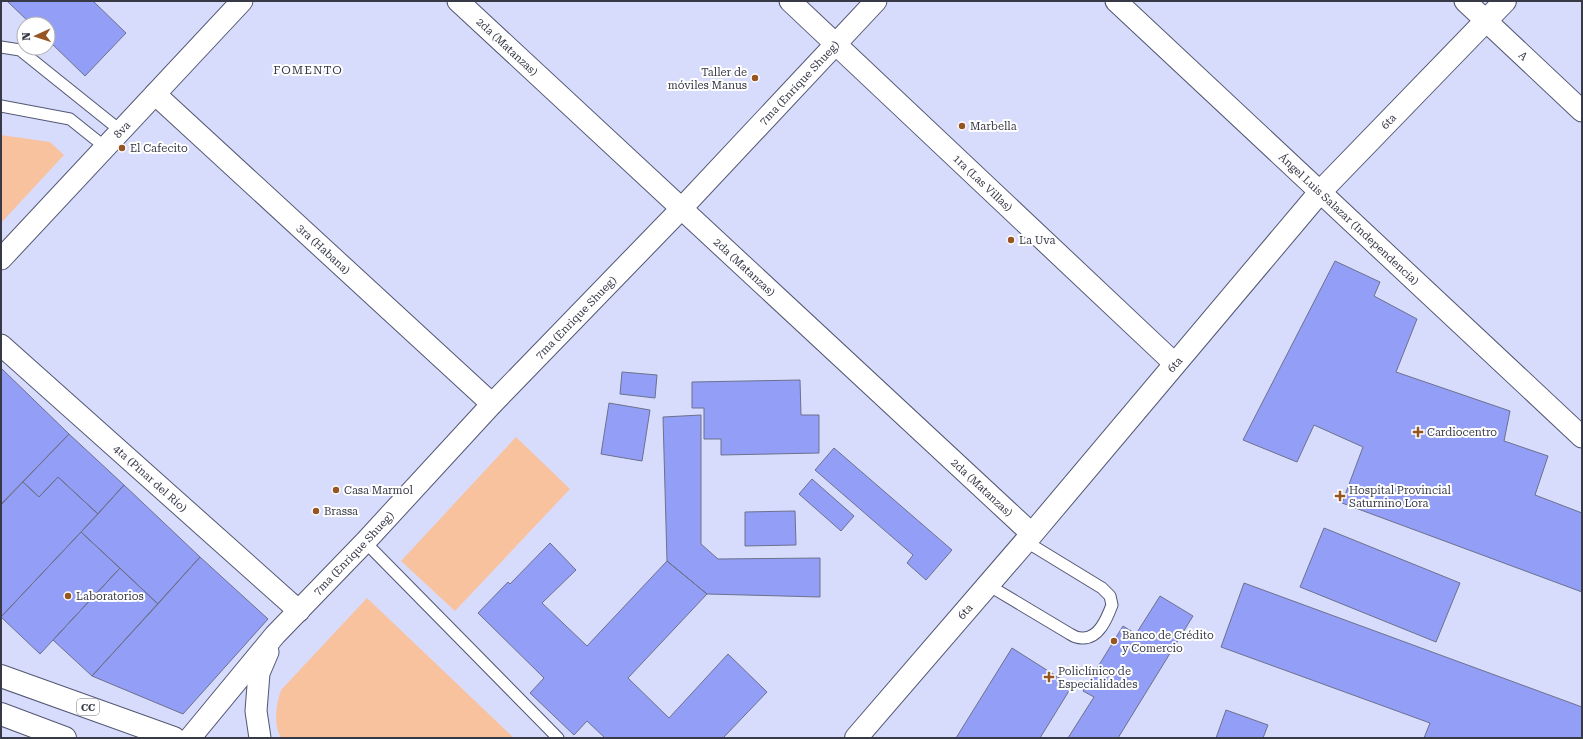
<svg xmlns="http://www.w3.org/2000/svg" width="1583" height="739" font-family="'Roboto Serif',serif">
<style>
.green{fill:#f9c29e}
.building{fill:#939ef6;stroke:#6c718d}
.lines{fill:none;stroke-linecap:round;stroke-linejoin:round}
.service-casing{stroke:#535772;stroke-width:13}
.minor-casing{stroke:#535772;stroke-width:23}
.tertiary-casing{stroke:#535772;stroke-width:24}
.primary-casing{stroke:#535772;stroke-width:24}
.service{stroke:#fff;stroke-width:11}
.minor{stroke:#fff;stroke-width:21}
.tertiary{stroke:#fff;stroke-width:22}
.primary{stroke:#fff;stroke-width:22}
.poi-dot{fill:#975522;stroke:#fff;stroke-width:1.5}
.labels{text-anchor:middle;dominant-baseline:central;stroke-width:4;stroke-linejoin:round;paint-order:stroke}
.shield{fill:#fff;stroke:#73747e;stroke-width:1}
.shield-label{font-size:10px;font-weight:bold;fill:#373946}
.street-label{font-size:11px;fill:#373946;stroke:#fff}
.poi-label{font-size:11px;fill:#373946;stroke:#fff;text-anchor:start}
.neighbourhood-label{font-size:12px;letter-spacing:1px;fill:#373946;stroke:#fff}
</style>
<rect width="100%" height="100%" fill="#d7dcfc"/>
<path class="green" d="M1,135L50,142L64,155L1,223Z
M516,437L570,489L455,611L401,561Z
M367,598L514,738H281C273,724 276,705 281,690Z"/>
<path class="building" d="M7,1H93L126,33L85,76L48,40V24H31Z
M1335,261L1380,282L1374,296L1417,319L1396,372L1510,411L1504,441L1548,456L1535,495L1582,513V592L1342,503L1363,447L1314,425L1297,462L1243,440Z
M1,368L69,434L2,503L1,502Z
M622,372L657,375L655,398L620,394Z
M800,380L801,415H819V453L721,455V439H704V408H692V382Z
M609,403L650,410L642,461L601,454Z
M701,415V544L718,559L820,558V597L707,594L667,561L663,417Z
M69,434L124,485L98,514L58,477L39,497L23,482Z
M834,448L952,550L926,580L907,563L913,555L815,470Z
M58,477L98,514L1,617V505L23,482L39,497Z
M812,479L854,516L841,531L799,494Z
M124,485L200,557L158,604L81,532Z
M795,511L796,545L745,546V512Z
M1324,528L1460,583L1436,642L1300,587Z
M81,532L120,568L40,654L1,617Z
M550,543L576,570L542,603L587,646L667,561L707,594L628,678L669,718L728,654L767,692L723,738H605L587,721L574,735L530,693L544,678L478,613L508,582L510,584Z
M200,557L268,619L183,714L92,676Z
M120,568L158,604L92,676L53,640Z
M1244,583L1582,707V738H1424L1430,723L1221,647Z
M1160,596L1193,616L1118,738H1068L1094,697L1083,691L1123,626L1136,634Z
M1012,648L1072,686L1040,738H956Z
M1226,710L1268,725L1263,738H1216Z"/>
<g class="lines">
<defs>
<path id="service" d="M1,47L20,50L121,131
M1,106L70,119L105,147
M365,542L558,738
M988,585L1070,634C1073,636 1078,638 1082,638C1099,639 1107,618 1112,605L1110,596L1102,588L1025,541"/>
<g id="minor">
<path id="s1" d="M458,1L1032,534"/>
<path id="s2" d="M790,1L1175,364"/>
<path id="s3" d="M1116,1L1582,437"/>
<path id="s4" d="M1465,1L1582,111"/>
<path id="s5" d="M155,94L492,404"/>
<path id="s6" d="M1,259L242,1"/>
<path id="s7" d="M1,345L299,611"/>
<path id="s8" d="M190,738L275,635L365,542L492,404L681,209L876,1"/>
<path d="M260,738L256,711L259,673L268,652"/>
</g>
<g id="tertiary">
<path id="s9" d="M856,738L1032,534L1320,192L1505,1"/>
</g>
<path id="primary" d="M1,676L174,738
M1,714L65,738"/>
</defs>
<use href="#service" class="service-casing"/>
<use href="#minor" class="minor-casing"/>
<use href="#tertiary" class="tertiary-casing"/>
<use href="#primary" class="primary-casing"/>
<use href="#service" class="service"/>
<use href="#minor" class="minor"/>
<use href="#tertiary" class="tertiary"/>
<use href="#primary" class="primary"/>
</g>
<g class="poi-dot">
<circle cx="755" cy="78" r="4"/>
<circle cx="962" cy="126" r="4"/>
<circle cx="122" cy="148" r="4"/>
<circle cx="1011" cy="240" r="4"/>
<path d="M1416 426h4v4h4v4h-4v4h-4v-4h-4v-4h4z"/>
<circle cx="336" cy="490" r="4"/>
<path d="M1338 490h4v4h4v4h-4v4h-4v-4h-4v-4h4z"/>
<circle cx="316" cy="511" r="4"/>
<circle cx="68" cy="596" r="4"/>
<circle cx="1114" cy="641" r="4"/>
<path d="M1047 671h4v4h4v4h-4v4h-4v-4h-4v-4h4z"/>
</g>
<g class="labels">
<rect class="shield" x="77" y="699" width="22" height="16" rx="3"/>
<g class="shield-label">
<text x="88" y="707">CC</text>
</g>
<g class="street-label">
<text stroke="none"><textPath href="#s1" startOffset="67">2da (Matanzas)</textPath></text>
<text stroke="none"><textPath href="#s4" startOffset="80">A</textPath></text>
<text stroke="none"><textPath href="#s8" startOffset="895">7ma (Enrique Shueg)</textPath></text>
<text stroke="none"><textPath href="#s9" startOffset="815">6ta</textPath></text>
<text stroke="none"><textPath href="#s6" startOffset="177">8va</textPath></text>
<text stroke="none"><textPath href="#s2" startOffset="265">1ra (Las Villas)</textPath></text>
<text stroke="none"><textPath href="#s3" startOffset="319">Ángel Luis Salazar (Independencia)</textPath></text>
<text stroke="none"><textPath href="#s5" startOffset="229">3ra (Habana)</textPath></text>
<text stroke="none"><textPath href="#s1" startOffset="391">2da (Matanzas)</textPath></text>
<text stroke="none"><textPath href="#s8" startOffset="571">7ma (Enrique Shueg)</textPath></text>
<text stroke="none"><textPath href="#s9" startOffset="491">6ta</textPath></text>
<text stroke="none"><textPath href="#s7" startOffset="200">4ta (Pinar del Río)</textPath></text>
<text stroke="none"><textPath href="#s1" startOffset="715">2da (Matanzas)</textPath></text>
<text stroke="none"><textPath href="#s8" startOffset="247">7ma (Enrique Shueg)</textPath></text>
<text stroke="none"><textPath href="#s9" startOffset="167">6ta</textPath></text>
</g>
<g class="poi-label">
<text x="747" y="72" text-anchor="end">Taller de<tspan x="747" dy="13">móviles Manus</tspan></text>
<text x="970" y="126">Marbella</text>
<text x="130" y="148">El Cafecito</text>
<text x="1019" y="240">La Uva</text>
<text x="1427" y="432">Cardiocentro</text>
<text x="344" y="490">Casa Marmol</text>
<text x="1349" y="490">Hospital Provincial<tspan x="1349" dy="13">Saturnino Lora</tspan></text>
<text x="324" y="511">Brassa</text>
<text x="76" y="596">Laboratorios</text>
<text x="1122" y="635">Banco de Crédito<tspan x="1122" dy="13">y Comercio</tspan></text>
<text x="1058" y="671">Policlínico de<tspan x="1058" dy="13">Especialidades</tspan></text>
</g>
<g class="neighbourhood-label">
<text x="308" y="70">FOMENTO</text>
</g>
</g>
<rect width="1583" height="739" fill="none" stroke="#373946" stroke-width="4"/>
<g transform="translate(36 36) rotate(267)"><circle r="19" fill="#ffffff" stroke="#afb0b5"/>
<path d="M0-3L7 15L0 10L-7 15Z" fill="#975522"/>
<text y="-6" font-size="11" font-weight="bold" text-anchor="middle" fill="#373946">N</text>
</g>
</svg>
